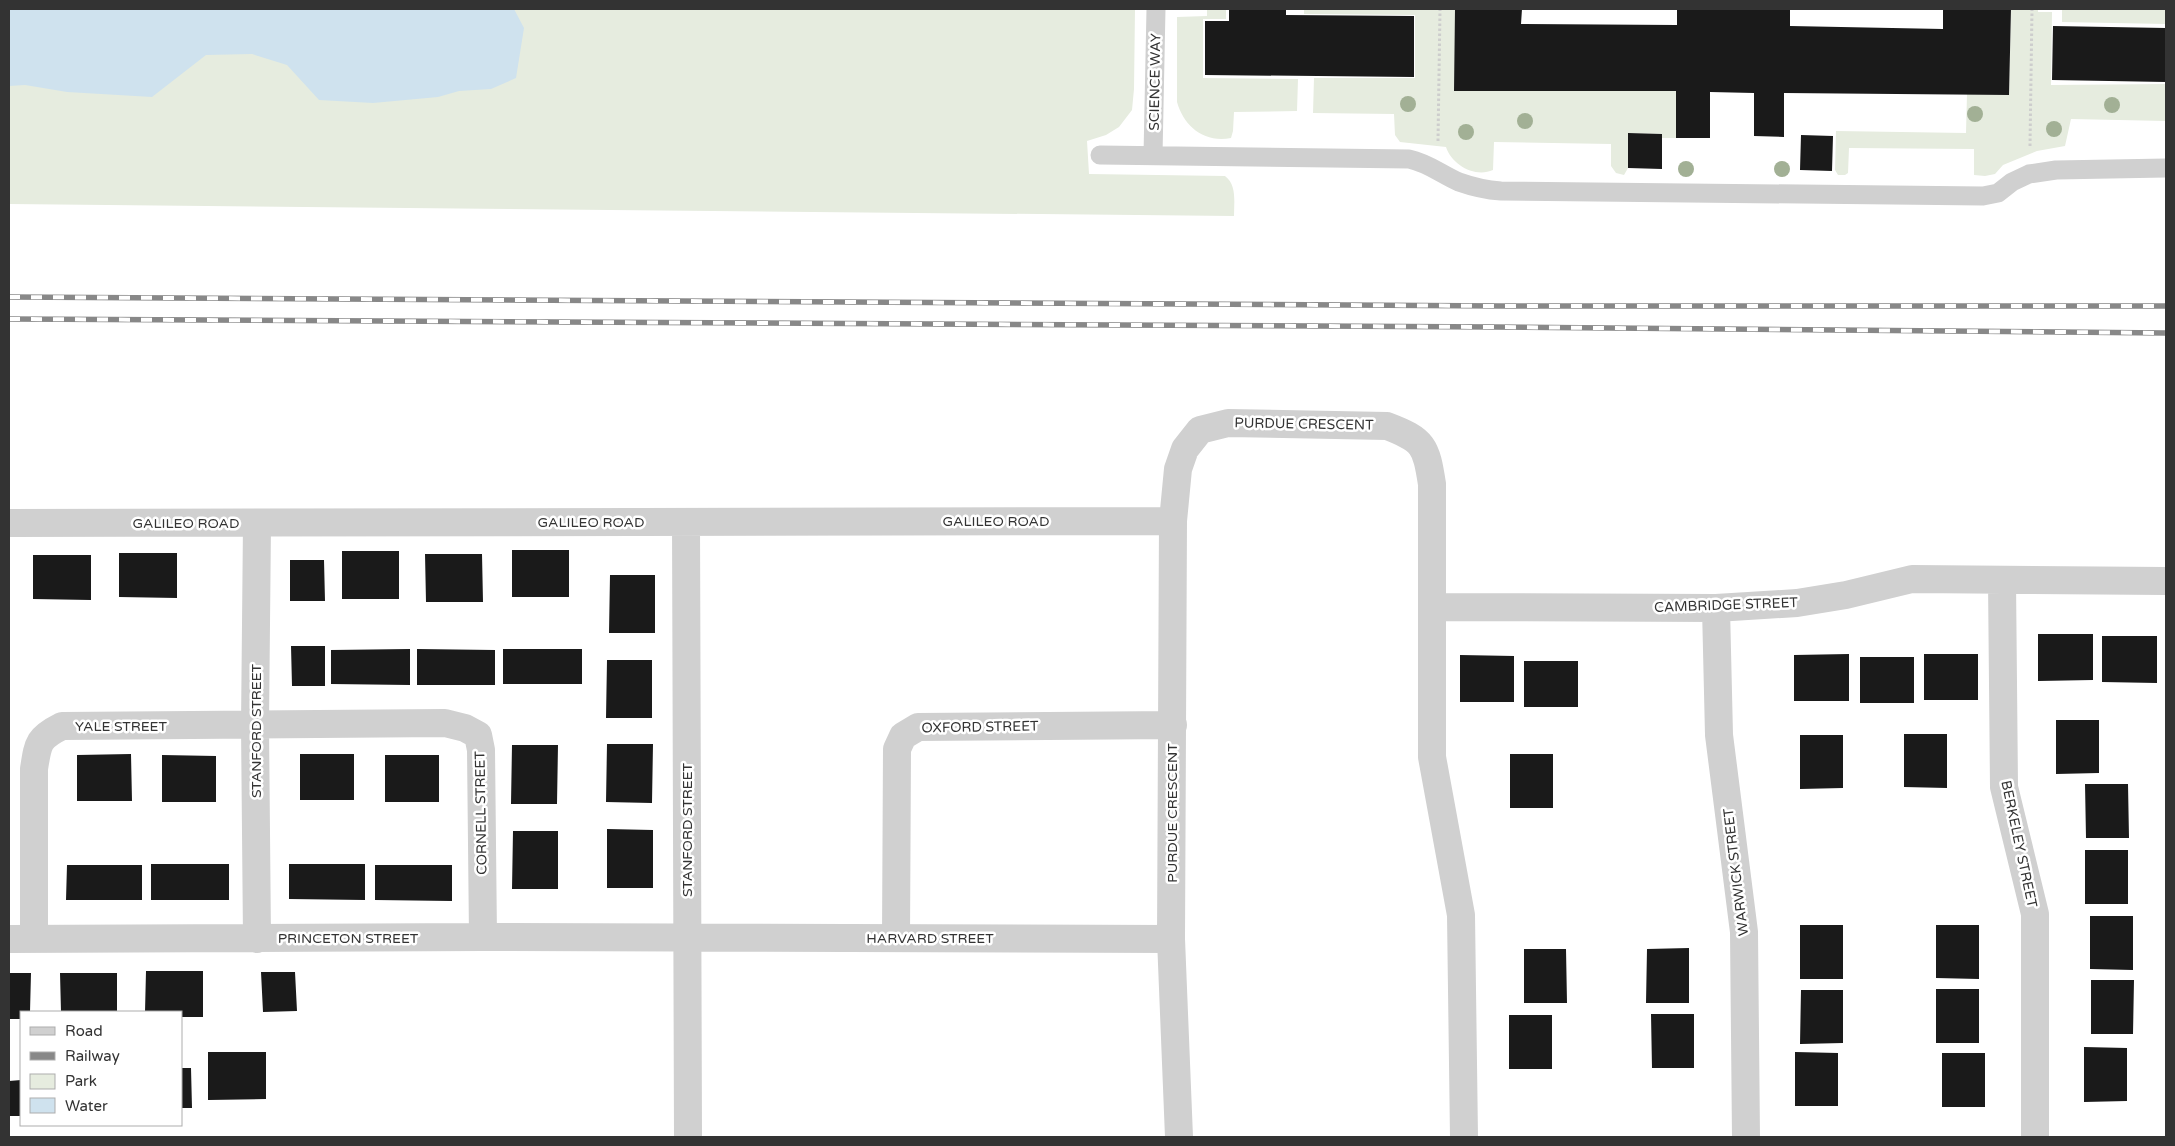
<svg xmlns="http://www.w3.org/2000/svg" width="2175" height="1146" font-family="'Varela Round',sans-serif">
<style>
.green{fill:#e6ecdf}
.water{fill:#cfe2ee}
.building{fill:#1a1a1a}
.lines{fill:none;stroke-linecap:round;stroke-linejoin:round}
.path{stroke:#cdcdcd;stroke-width:3;stroke-dasharray:2.5 2.5;stroke-linecap:butt}
.lane{stroke:#d0d0d0;stroke-width:19}
.street{stroke:#d0d0d0;stroke-width:28}
.rail-casing{stroke:#888;stroke-width:5.5}
.rail{stroke:#fff;stroke-width:4;stroke-dasharray:11;stroke-linecap:butt}
.tree{fill:#a2b095}
.labels{text-anchor:middle;dominant-baseline:central;stroke-width:5;stroke-linejoin:round;paint-order:stroke}
.street-label{font-size:14px;fill:#333;stroke:#fff}
</style>
<rect width="100%" height="100%" fill="#fff"/>
<path class="green" d="M9,9H1135L1134,89L1132,110L1119,127L1106,135L1087,141L1089,174L1225,176C1237,185 1234,202 1234,216L9,204Z
M1207,9H1226V19H1203V78L1298,79L1297,111L1234,112L1233,131L1231,138C1203,143 1184,126 1177,102V17L1207,16Z
M1304,9H1455V91H1676V138H1662V134L1628,133V168L1624,175L1616,173L1611,166V144L1494,142L1493,170C1475,178 1452,165 1446,147L1400,142L1395,135L1394,114L1313,113L1314,78H1415V15L1304,14Z
M2011,9H2038V12H2052L2051,85L2166,84V121L2071,119L2065,146L2037,151L2003,165L1995,174L1985,176L1974,175V149L1849,148L1848,173L1845,175H1838L1835,170L1836,131L1966,133L1967,94L2009,95Z
M2062,9H2166V24L2062,22Z"/>
<path class="water" d="M9,9H514L524,28L516,78L491,89L459,91L438,97L373,103L319,100L287,65L252,54L206,55L152,97L67,92L25,85L9,86Z"/>
<path class="building" d="M1229,9H1286V15L1414,16V77L1205,75V21H1229Z
M1455,9H1522L1521,24L1677,25V9H1790V26L1943,29V9H2011L2009,95L1784,93V137L1754,136V93L1710,92V138H1676V91H1454Z
M2053,26L2166,28V82L2052,80Z
M1628,133L1662,134V169L1628,168Z
M1801,135L1833,136L1832,171L1800,170Z
M512,550H569V597H512Z
M342,551H399V599H342Z
M119,553H177V598L119,597Z
M425,554H482L483,602H426Z
M33,555H91V600L33,599Z
M290,560H324L325,601H290Z
M610,575H655V633H609Z
M2038,634H2093V680L2038,681Z
M2102,636H2157V683L2102,682Z
M291,646H325V686H292Z
M410,649V685L331,684V650Z
M417,649L495,650V685H417Z
M503,649H582V684H503Z
M1849,654V701H1794V655Z
M1924,654H1978V700H1924Z
M1460,655L1514,656V702H1460Z
M1860,657H1914V703H1860Z
M607,660H652V718H606Z
M1524,661H1578V707H1524Z
M2056,720H2099V773L2056,774Z
M1904,734H1947V788L1904,787Z
M1800,735H1843V788L1800,789Z
M607,744H653L652,803L606,802Z
M512,745H558L557,804H511Z
M131,754L132,801H77V755Z
M300,754H354V800H300Z
M1510,754H1553V808H1510Z
M162,755L216,756V802H162Z
M385,755H439V802H385Z
M2085,784H2128L2129,838H2086Z
M607,829L653,830V888H607Z
M513,831H558V889H512Z
M2085,850H2128V904H2085Z
M151,864H229V900H151Z
M289,864H365V900L289,899Z
M67,865H142V900H66Z
M375,865H452V901L375,900Z
M2090,916H2133V970L2090,969Z
M1800,925H1843V979H1800Z
M1936,925H1979V979L1936,978Z
M1689,948V1003H1646L1647,949Z
M1524,949H1566L1567,1003H1524Z
M146,971H203V1017H181V1012H145Z
M261,972H295L297,1011L263,1012Z
M9,973H31L30,1012H21V1019H9Z
M60,973H117V1012H61Z
M2091,980H2134L2133,1034H2091Z
M1936,989H1979V1043H1936Z
M1801,990H1843V1043L1800,1044Z
M1651,1014H1694V1068H1652Z
M1509,1015H1552V1069H1509Z
M2084,1047L2127,1048V1101L2084,1102Z
M208,1052H266V1099L208,1100Z
M1795,1052L1838,1053V1106H1795Z
M1942,1053H1985V1107H1942Z
M181,1068H191L192,1108H181Z
M21,1080V1116H9V1081Z"/>
<g class="lines">
<path class="path" d="M1438,141L1440,9
M2030,146L2032,9"/>
<path class="lane" d="M1100,155L1409,159C1428,163 1441,174 1459,182C1473,187 1486,190 1501,191L1983,196L1998,193L2012,182L2029,174L2056,170L2166,168
M1153,155L1156,9"/>
<path class="street" d="M686,522L688,1137
M9,523L1173,521
M2002,580L2004,787L2035,914V1137
M1432,607L1716,608L1797,603L1846,595L1912,579L2166,581
M1716,608L1719,735L1744,932L1746,1137
M896,938L897,749L903,736L918,727L1173,725
M9,939L483,937L1171,939
M34,939V769C38,743 38,738 62,726L445,723L465,728L478,735L481,750L483,937
M257,939L255,725L257,523
M1179,1137L1171,939L1173,521L1178,469L1185,449L1200,430L1228,423L1387,426C1424,440 1426,446 1432,484V757L1461,915L1464,1137"/>
<defs>
<path id="rail" d="M9,297L1502,306H2166
M9,319L1495,327L2166,333"/>
</defs>
<use href="#rail" class="rail-casing"/>
<use href="#rail" class="rail"/>
</g>
<g class="tree">
<circle cx="1408" cy="104" r="8"/>
<circle cx="2112" cy="105" r="8"/>
<circle cx="1975" cy="114" r="8"/>
<circle cx="1525" cy="121" r="8"/>
<circle cx="2054" cy="129" r="8"/>
<circle cx="1466" cy="132" r="8"/>
<circle cx="1686" cy="169" r="8"/>
<circle cx="1782" cy="169" r="8"/>
</g>
<g class="labels">
<g class="street-label">
<text transform="translate(1155 82) rotate(-89)">SCIENCE WAY</text>
<text transform="translate(1304 424) rotate(1)">PURDUE CRESCENT</text>
<text x="996" y="521">GALILEO ROAD</text>
<text x="591" y="522">GALILEO ROAD</text>
<text x="186" y="523">GALILEO ROAD</text>
<text transform="translate(1726 605) rotate(-2)">CAMBRIDGE STREET</text>
<text x="121" y="726">YALE STREET</text>
<text transform="translate(980 727) rotate(-1)">OXFORD STREET</text>
<text transform="translate(256 731) rotate(-90)">STANFORD STREET</text>
<text transform="translate(481 813) rotate(-91)">CORNELL STREET</text>
<text transform="translate(1172 813) rotate(-90)">PURDUE CRESCENT</text>
<text transform="translate(687 830) rotate(-90)">STANFORD STREET</text>
<text transform="translate(2019 844) rotate(78)">BERKELEY STREET</text>
<text transform="translate(1736 872) rotate(-97)">WARWICK STREET</text>
<text x="348" y="938">PRINCETON STREET</text>
<text x="930" y="938">HARVARD STREET</text>
</g>
</g>
<rect width="2175" height="1146" fill="none" stroke="#333333" stroke-width="20"/>
<rect x="20" y="1011" width="162" height="115" fill="#ffffff" stroke="#adadad"/>
<rect x="30" y="1027" width="25" height="8" fill="#d0d0d0" stroke="#adadad"/>
<text x="65" y="1036" font-size="15" fill="#333333">Road</text>
<rect x="30" y="1052" width="25" height="8" fill="#888888" stroke="#adadad"/>
<text x="65" y="1061" font-size="15" fill="#333333">Railway</text>
<rect x="30" y="1074" width="25" height="15" fill="#e6ecdf" stroke="#adadad"/>
<text x="65" y="1086" font-size="15" fill="#333333">Park</text>
<rect x="30" y="1098" width="25" height="15" fill="#cfe2ee" stroke="#adadad"/>
<text x="65" y="1111" font-size="15" fill="#333333">Water</text>
</svg>
